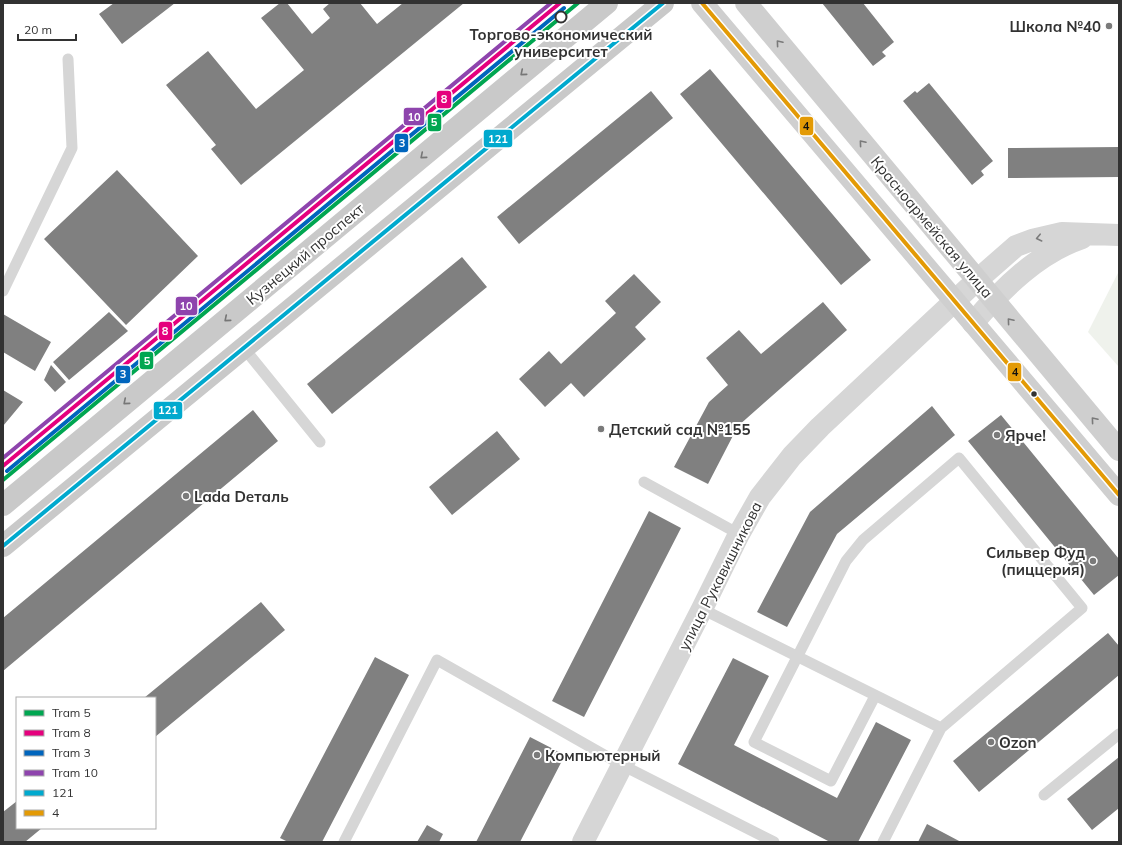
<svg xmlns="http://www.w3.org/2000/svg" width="1122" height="845" font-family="Mulish,sans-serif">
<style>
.green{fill:#eff2ec}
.building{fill:#808080}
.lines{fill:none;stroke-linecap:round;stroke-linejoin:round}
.service{stroke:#d6d6d6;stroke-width:11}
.tertiary{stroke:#d6d6d6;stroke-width:22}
.secondary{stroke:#cfcfcf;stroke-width:22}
.primary{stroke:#c9c9c9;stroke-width:22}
.bus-1-casing{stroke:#fff;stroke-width:7}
.bus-2-casing{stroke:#fff;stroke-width:7}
.bus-1{stroke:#00a9ce;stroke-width:4}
.bus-2{stroke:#e39a05;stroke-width:4}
.tram-1-casing{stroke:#fff;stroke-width:7}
.tram-2-casing{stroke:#fff;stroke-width:7}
.tram-3-casing{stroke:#fff;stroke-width:7}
.tram-4-casing{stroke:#fff;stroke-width:7}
.tram-1{stroke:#00a651;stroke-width:4}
.tram-2{stroke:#e5007d;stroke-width:4}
.tram-3{stroke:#0065bd;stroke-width:4}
.tram-4{stroke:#8e44ad;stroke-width:4}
.oneway{stroke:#797979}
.oneway2{stroke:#767676}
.oneway3{stroke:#7c7c7c}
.stop-dot{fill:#fff;stroke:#323232;stroke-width:2}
.poi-dot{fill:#7a7a7a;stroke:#fff;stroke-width:1.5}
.bus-dot{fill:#323232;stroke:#fff;stroke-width:1.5}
.labels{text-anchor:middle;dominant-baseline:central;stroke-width:4;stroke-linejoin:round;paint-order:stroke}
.poi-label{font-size:15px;font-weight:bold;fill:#323232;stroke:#fff;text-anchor:start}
.stop-label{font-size:15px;font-weight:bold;fill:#323232;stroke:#fff}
.street-label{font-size:15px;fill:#323232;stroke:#fff}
.line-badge{stroke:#fff;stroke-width:1.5}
.badge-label{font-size:11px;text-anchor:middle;font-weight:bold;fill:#fff}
.pale-badge-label{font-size:11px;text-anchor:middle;font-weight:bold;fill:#111}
</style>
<rect width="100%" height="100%" fill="#fff"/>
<path class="green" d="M1119,271V367L1088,332Z"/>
<path class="building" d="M114,3H175L122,44L99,14Z
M280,3H287L312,34L330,18L323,9L330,3H360L377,24L403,3H464L241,185L211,149L216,145L166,85L208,51L256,109L304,70L261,18Z
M822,3H863L894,42L882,52L886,56L873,66Z
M710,69L871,260L841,285L680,94Z
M929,83L993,161L981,171L984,175L972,185L903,101L915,91L917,93Z
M651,91L673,118L519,244L497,217Z
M1119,147V177L1008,178V148Z
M117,170L198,256L126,325L44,239Z
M462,257L487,287L332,414L307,384Z
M634,274L661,302L635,327L646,339L584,397L571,383L545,407L519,379L549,351L561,364L616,313L605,301Z
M823,302L847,330L738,426L708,484L674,467L709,402L728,385L706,358L739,330L761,354Z
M109,312L128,331L69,380L53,362Z
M3,314L51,342L35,371L3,352Z
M51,365L66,382L55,392L44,380Z
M3,390L23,402L3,426Z
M932,406L955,435L837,534L787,627L757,612L810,512Z
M253,410L278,441L3,671V618Z
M1001,415L1119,559V575L1094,595L968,441Z
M497,431L520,459L452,515L429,487Z
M649,511L681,528L584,717L552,701Z
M261,602L285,630L155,737V698H144Z
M1108,633L1119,646V675L979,792L953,761Z
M375,657L409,675L322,842H288L280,838Z
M733,658L769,676L734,745L837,798L876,722L911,740L858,842H830L678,764Z
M530,737L565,755L520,842H476Z
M1119,757V808L1092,830L1067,799Z
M17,801V828H42L25,842H3V812Z
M927,824L961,842H918Z
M427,825L443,834L439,842H417Z"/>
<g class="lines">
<path class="service" d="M3,291L72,148L68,59
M243,347L320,442
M644,482L739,534
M702,609L941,728
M875,696L831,781L754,742L846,561L863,540L959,458L1082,608L941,728L883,842
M1044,795L1119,734
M344,842L437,660L622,765L774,842"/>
<path class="tertiary" d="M973,323C1003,288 1038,253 1082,238
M583,842L702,609L739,534L760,497L792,456L820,427L976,281L1016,246L1032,240L1062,233L1119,235"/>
<path class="secondary" d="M702,3L1119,495
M746,3L1119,450"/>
<path class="primary" d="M3,505L607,3
M3,546L663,3"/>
<defs>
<path id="bus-1" d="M3,546L663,3"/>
<path id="bus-2" d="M702,3L1119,495"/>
</defs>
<use href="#bus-1" class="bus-1-casing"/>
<use href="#bus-2" class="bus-2-casing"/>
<use href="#bus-1" class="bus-1"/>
<use href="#bus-2" class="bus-2"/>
<defs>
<path id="tram-1" d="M3,480L578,3"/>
<path id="tram-2" d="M3,466L560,3"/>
<path id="tram-3" d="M7,471L564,8"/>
<path id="tram-4" d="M3,458L551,3"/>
</defs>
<use href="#tram-1" class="tram-1-casing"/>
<use href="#tram-2" class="tram-2-casing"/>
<use href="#tram-3" class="tram-3-casing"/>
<use href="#tram-4" class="tram-4-casing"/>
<use href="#tram-1" class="tram-1"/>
<use href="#tram-2" class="tram-2"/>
<use href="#tram-3" class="tram-3"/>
<use href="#tram-4" class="tram-4"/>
</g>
<defs><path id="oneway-chevron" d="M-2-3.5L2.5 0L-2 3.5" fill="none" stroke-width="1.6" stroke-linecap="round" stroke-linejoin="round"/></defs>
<g class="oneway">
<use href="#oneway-chevron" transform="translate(779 43) rotate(-130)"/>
<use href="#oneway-chevron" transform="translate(862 143) rotate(-130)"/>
<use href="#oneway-chevron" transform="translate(1010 321) rotate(-130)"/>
<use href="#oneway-chevron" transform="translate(1094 420) rotate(-130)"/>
</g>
<g class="oneway2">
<use href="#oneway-chevron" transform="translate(523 73) rotate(140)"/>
<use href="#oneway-chevron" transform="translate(423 156) rotate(140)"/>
<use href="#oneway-chevron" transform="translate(227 319) rotate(140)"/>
<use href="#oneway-chevron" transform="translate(126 402) rotate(140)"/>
</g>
<use class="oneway3" href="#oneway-chevron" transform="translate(1039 238) rotate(167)"/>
<circle class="stop-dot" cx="561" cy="17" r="5.5"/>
<g class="poi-dot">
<circle cx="1109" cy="26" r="4"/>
<circle cx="601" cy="429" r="4"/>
<circle cx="997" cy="435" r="4"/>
<circle cx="186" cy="496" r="4"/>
<circle cx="1093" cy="561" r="4"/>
<circle cx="991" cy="742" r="4"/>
<circle cx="537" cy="755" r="4"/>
</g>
<circle class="bus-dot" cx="1034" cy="394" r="3.5"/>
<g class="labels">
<g class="poi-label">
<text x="1101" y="26" text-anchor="end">Школа №40</text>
<text x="609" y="429">Детский сад №155</text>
<text x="1005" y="435">Ярче!</text>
<text x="194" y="496">Lada Dеталь</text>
<text x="1085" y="552" text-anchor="end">Сильвер Фуд<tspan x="1085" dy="17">(пиццерия)</tspan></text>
<text x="999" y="742">Ozon</text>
<text x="545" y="755">Компьютерный</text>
</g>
<g class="stop-label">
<text x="561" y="34">Торгово-экономический<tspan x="561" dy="17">университет</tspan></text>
</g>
<g class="street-label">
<text transform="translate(932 227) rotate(50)">Красноармейская улица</text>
<text transform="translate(305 254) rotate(-40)">Кузнецкий проспект</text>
<text transform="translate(720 576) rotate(-63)">улица Рукавишникова</text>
</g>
</g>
<g class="line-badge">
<rect x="436" y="90" width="16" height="19" rx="4" fill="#e5007d"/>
<rect x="403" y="107" width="22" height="19" rx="4" fill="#8e44ad"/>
<rect x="427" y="113" width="15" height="19" rx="4" fill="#00a651"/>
<rect x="799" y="116" width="15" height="20" rx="4" fill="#e39a05"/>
<rect x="483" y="129" width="30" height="19" rx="4" fill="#00a9ce"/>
<rect x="394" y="133" width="15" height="20" rx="4" fill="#0065bd"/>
<rect x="175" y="296" width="23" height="20" rx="4" fill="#8e44ad"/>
<rect x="158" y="321" width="15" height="20" rx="4" fill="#e5007d"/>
<rect x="139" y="351" width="15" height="19" rx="4" fill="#00a651"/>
<rect x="1007" y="362" width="15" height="20" rx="4" fill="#e39a05"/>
<rect x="115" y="365" width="16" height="19" rx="4" fill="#0065bd"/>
<rect x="153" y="401" width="30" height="19" rx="4" fill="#00a9ce"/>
</g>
<g class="badge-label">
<text x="444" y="103">8</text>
<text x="414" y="121">10</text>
<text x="434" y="126">5</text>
<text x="498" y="143">121</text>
<text x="402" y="147">3</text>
<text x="186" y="310">10</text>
<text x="165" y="335">8</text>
<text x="147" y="365">5</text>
<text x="123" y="378">3</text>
<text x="168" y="414">121</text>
</g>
<g class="pale-badge-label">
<text x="806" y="130">4</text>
<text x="1015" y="376">4</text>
</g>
<rect width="1122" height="845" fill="none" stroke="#323232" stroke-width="8"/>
<rect x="16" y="697" width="140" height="132" fill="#ffffff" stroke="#adadad"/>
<rect x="24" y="710" width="20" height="6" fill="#00a651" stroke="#adadad"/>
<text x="52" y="717" font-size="12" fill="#323232">Tram 5</text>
<rect x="24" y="730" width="20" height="6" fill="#e5007d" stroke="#adadad"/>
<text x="52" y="737" font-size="12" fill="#323232">Tram 8</text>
<rect x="24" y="750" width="20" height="6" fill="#0065bd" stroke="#adadad"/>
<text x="52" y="757" font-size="12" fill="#323232">Tram 3</text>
<rect x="24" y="770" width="20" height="6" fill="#8e44ad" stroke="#adadad"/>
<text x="52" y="777" font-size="12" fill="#323232">Tram 10</text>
<rect x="24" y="790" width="20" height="6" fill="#00a9ce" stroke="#adadad"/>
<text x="52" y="797" font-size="12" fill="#323232">121</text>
<rect x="24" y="810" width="20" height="6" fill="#e39a05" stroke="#adadad"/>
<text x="52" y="817" font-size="12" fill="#323232">4</text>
<path d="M18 34v6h58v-6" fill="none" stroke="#323232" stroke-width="2"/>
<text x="24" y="34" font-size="12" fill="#323232" stroke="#ffffff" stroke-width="3" paint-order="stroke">20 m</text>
</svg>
